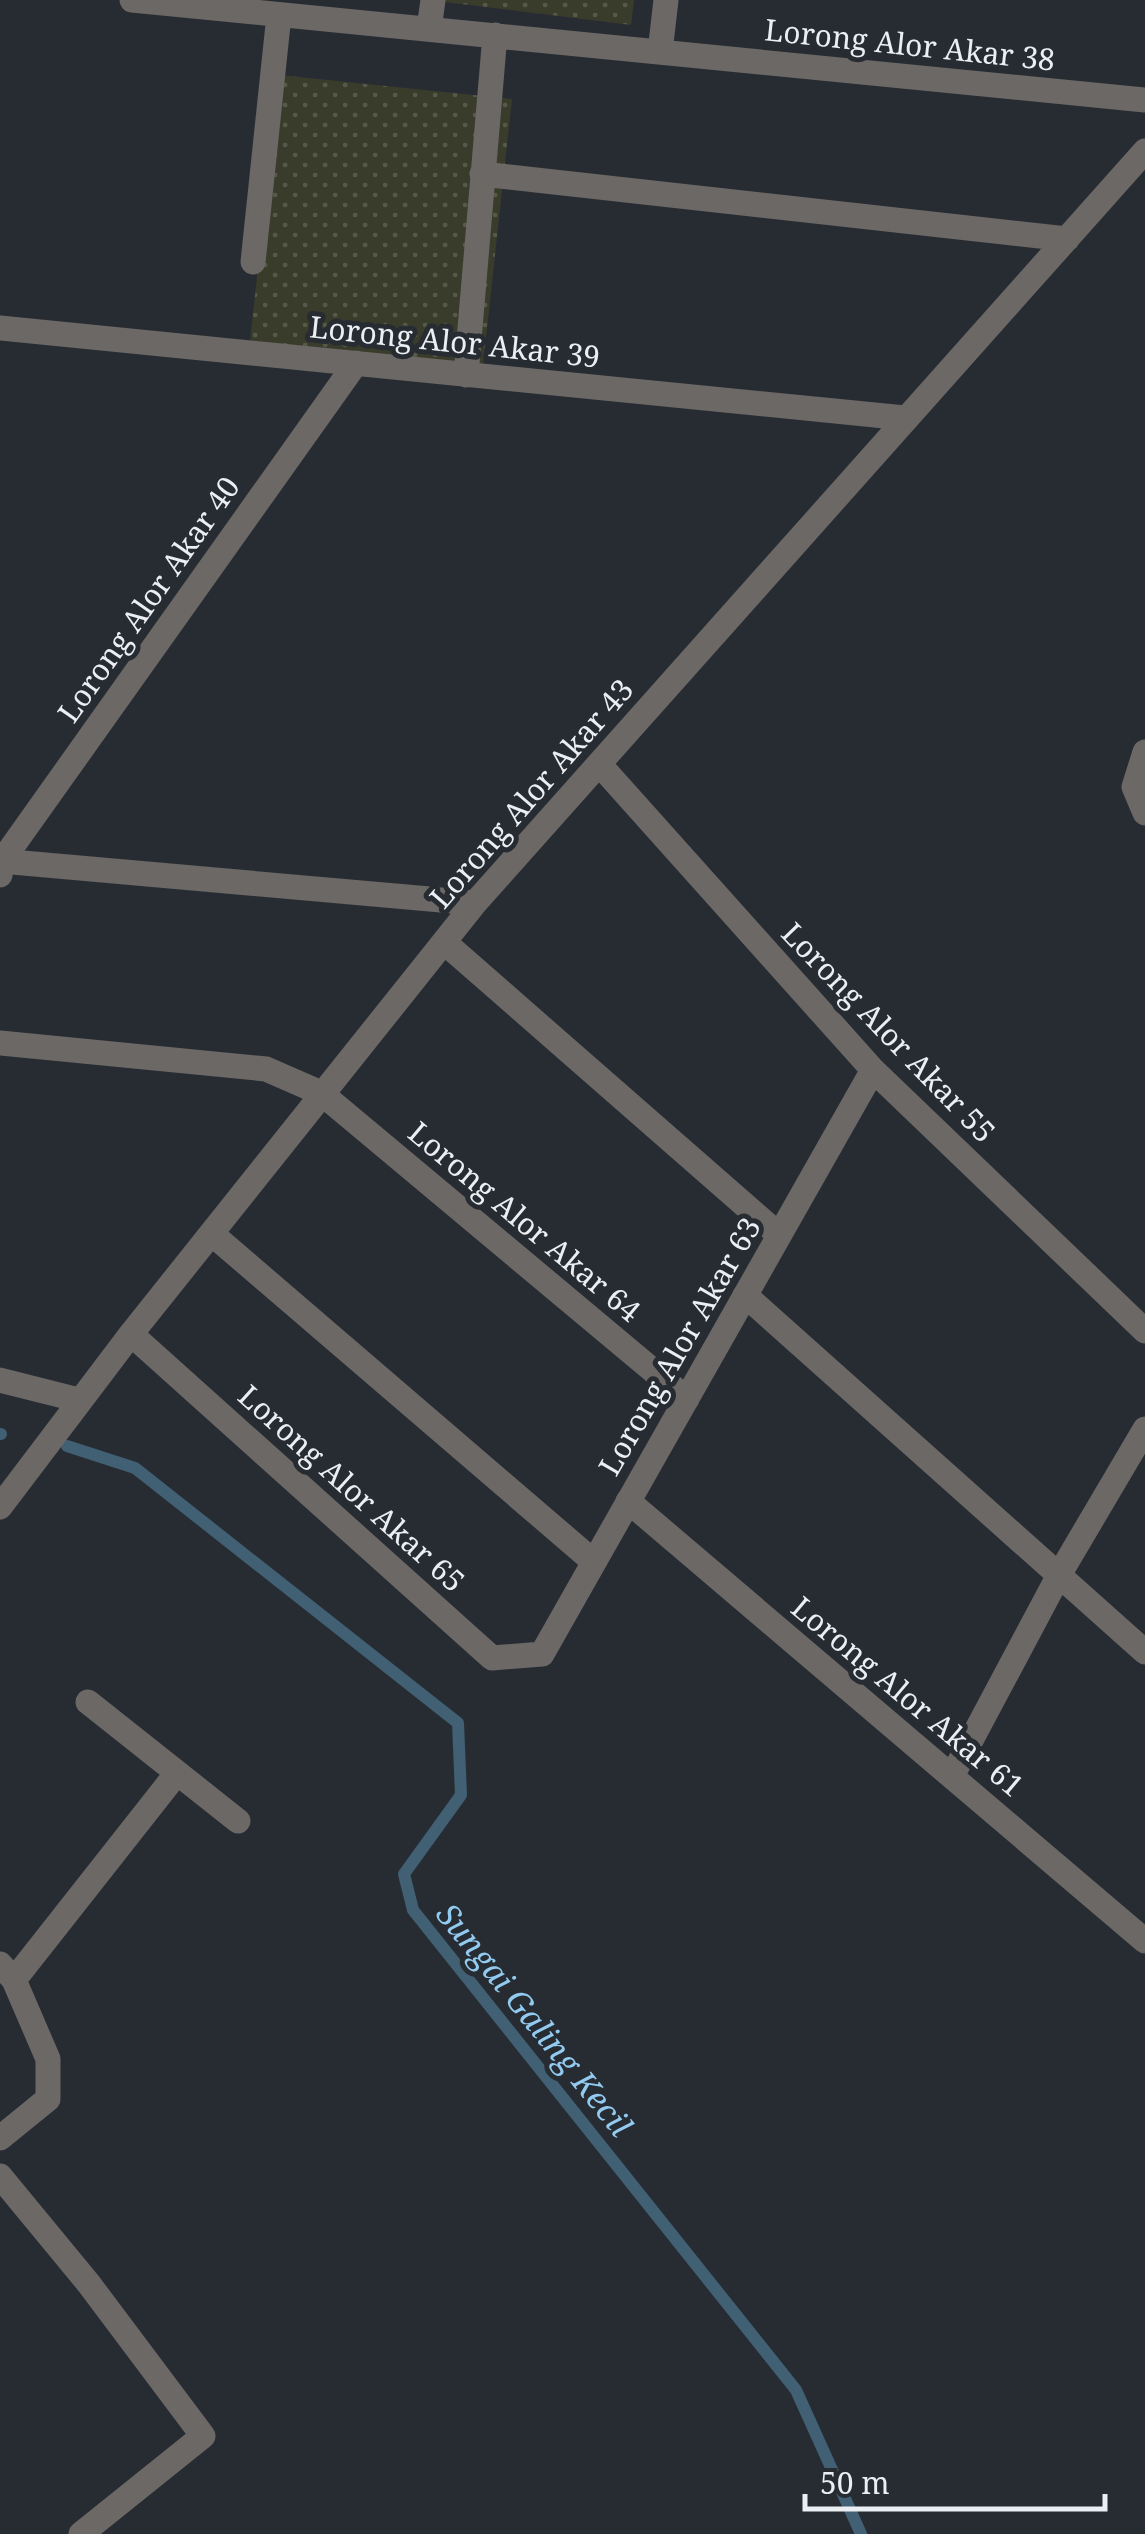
<svg xmlns="http://www.w3.org/2000/svg" width="1145" height="2534" font-family="'Noto Serif',serif">
<style>
.grass{fill:url(#grass-dots)}
.lines{fill:none;stroke-linecap:round;stroke-linejoin:round}
.stream{stroke:#416074;stroke-width:12}
.minor{stroke:#6c6865;stroke-width:25}
.labels{text-anchor:middle;dominant-baseline:central;stroke-width:10;stroke-linejoin:round;paint-order:stroke}
.street-label{font-size:30px;fill:#ebeff3;stroke:#272c33}
.water-label{font-size:32px;font-style:italic;fill:#92caf0;stroke:#272c33}
</style>
<defs>
<pattern id="grass-dots" width="8" height="8" patternUnits="userSpaceOnUse" patternTransform="scale(2.5)"><rect width="8" height="8" fill="#393c2a"/><path d="M2 2h.1M6 6h.1" fill="none" stroke="#565849" stroke-width="1.8" stroke-linecap="round"/></pattern>
</defs>
<rect width="100%" height="100%" fill="#272c33"/>
<path class="grass" d="M429,0H634L631,25Z
M279,75L512,99L483,365L250,341Z"/>
<g class="lines">
<path class="stream" d="M0,1434H1
M67,1446L135,1468L458,1723L461,1795L404,1874L413,1910L796,2390L861,2534"/>
<path class="minor" d="M132,0L1145,100
M429,29L433,0
M660,52L666,0
M482,174L1067,239
M253,262L279,15
M0,328L905,418
M466,375L495,35
M1145,752L1134,787L1145,813
M600,765L873,1070L1145,1331
M0,861L475,903
M0,875L2,861L356,363
M444,942L779,1235
M0,1043L266,1069L321,1093L687,1399
M212,1234L594,1562
M745,1295L1145,1652
M131,1334L492,1658L542,1654L873,1070
M0,1380L79,1400
M628,1501L1145,1941
M0,1507L131,1334L475,903L1145,151
M88,1702L238,1821
M952,1776L1059,1575L1145,1429
M0,1964L14,1980L48,2059V2099L0,2138
M14,1980L177,1773
M0,2176L89,2284L203,2436L81,2534"/>
</g>
<g class="labels">
<g class="street-label">
<text transform="translate(910 44) rotate(6)">Lorong Alor Akar 38</text>
<text transform="translate(455 341) rotate(6)">Lorong Alor Akar 39</text>
<text transform="translate(148 599) rotate(-55)">Lorong Alor Akar 40</text>
<text transform="translate(531 793) rotate(-49)">Lorong Alor Akar 43</text>
<text transform="translate(889 1032) rotate(46)">Lorong Alor Akar 55</text>
<text transform="translate(525 1221) rotate(40)">Lorong Alor Akar 64</text>
<text transform="translate(679 1346) rotate(-60)">Lorong Alor Akar 63</text>
<text transform="translate(352 1488) rotate(42)">Lorong Alor Akar 65</text>
<text transform="translate(908 1696) rotate(40)">Lorong Alor Akar 61</text>
</g>
<g class="water-label">
<text transform="translate(535 2019) rotate(51)">Sungai Galing Kecil</text>
</g>
</g>
<path d="M805 2494v15h300v-15" fill="none" stroke="#ebeff3" stroke-width="5"/>
<text x="820" y="2494" font-size="30" fill="#ebeff3" stroke="#272c33" stroke-width="8" paint-order="stroke">50 m</text>
</svg>
